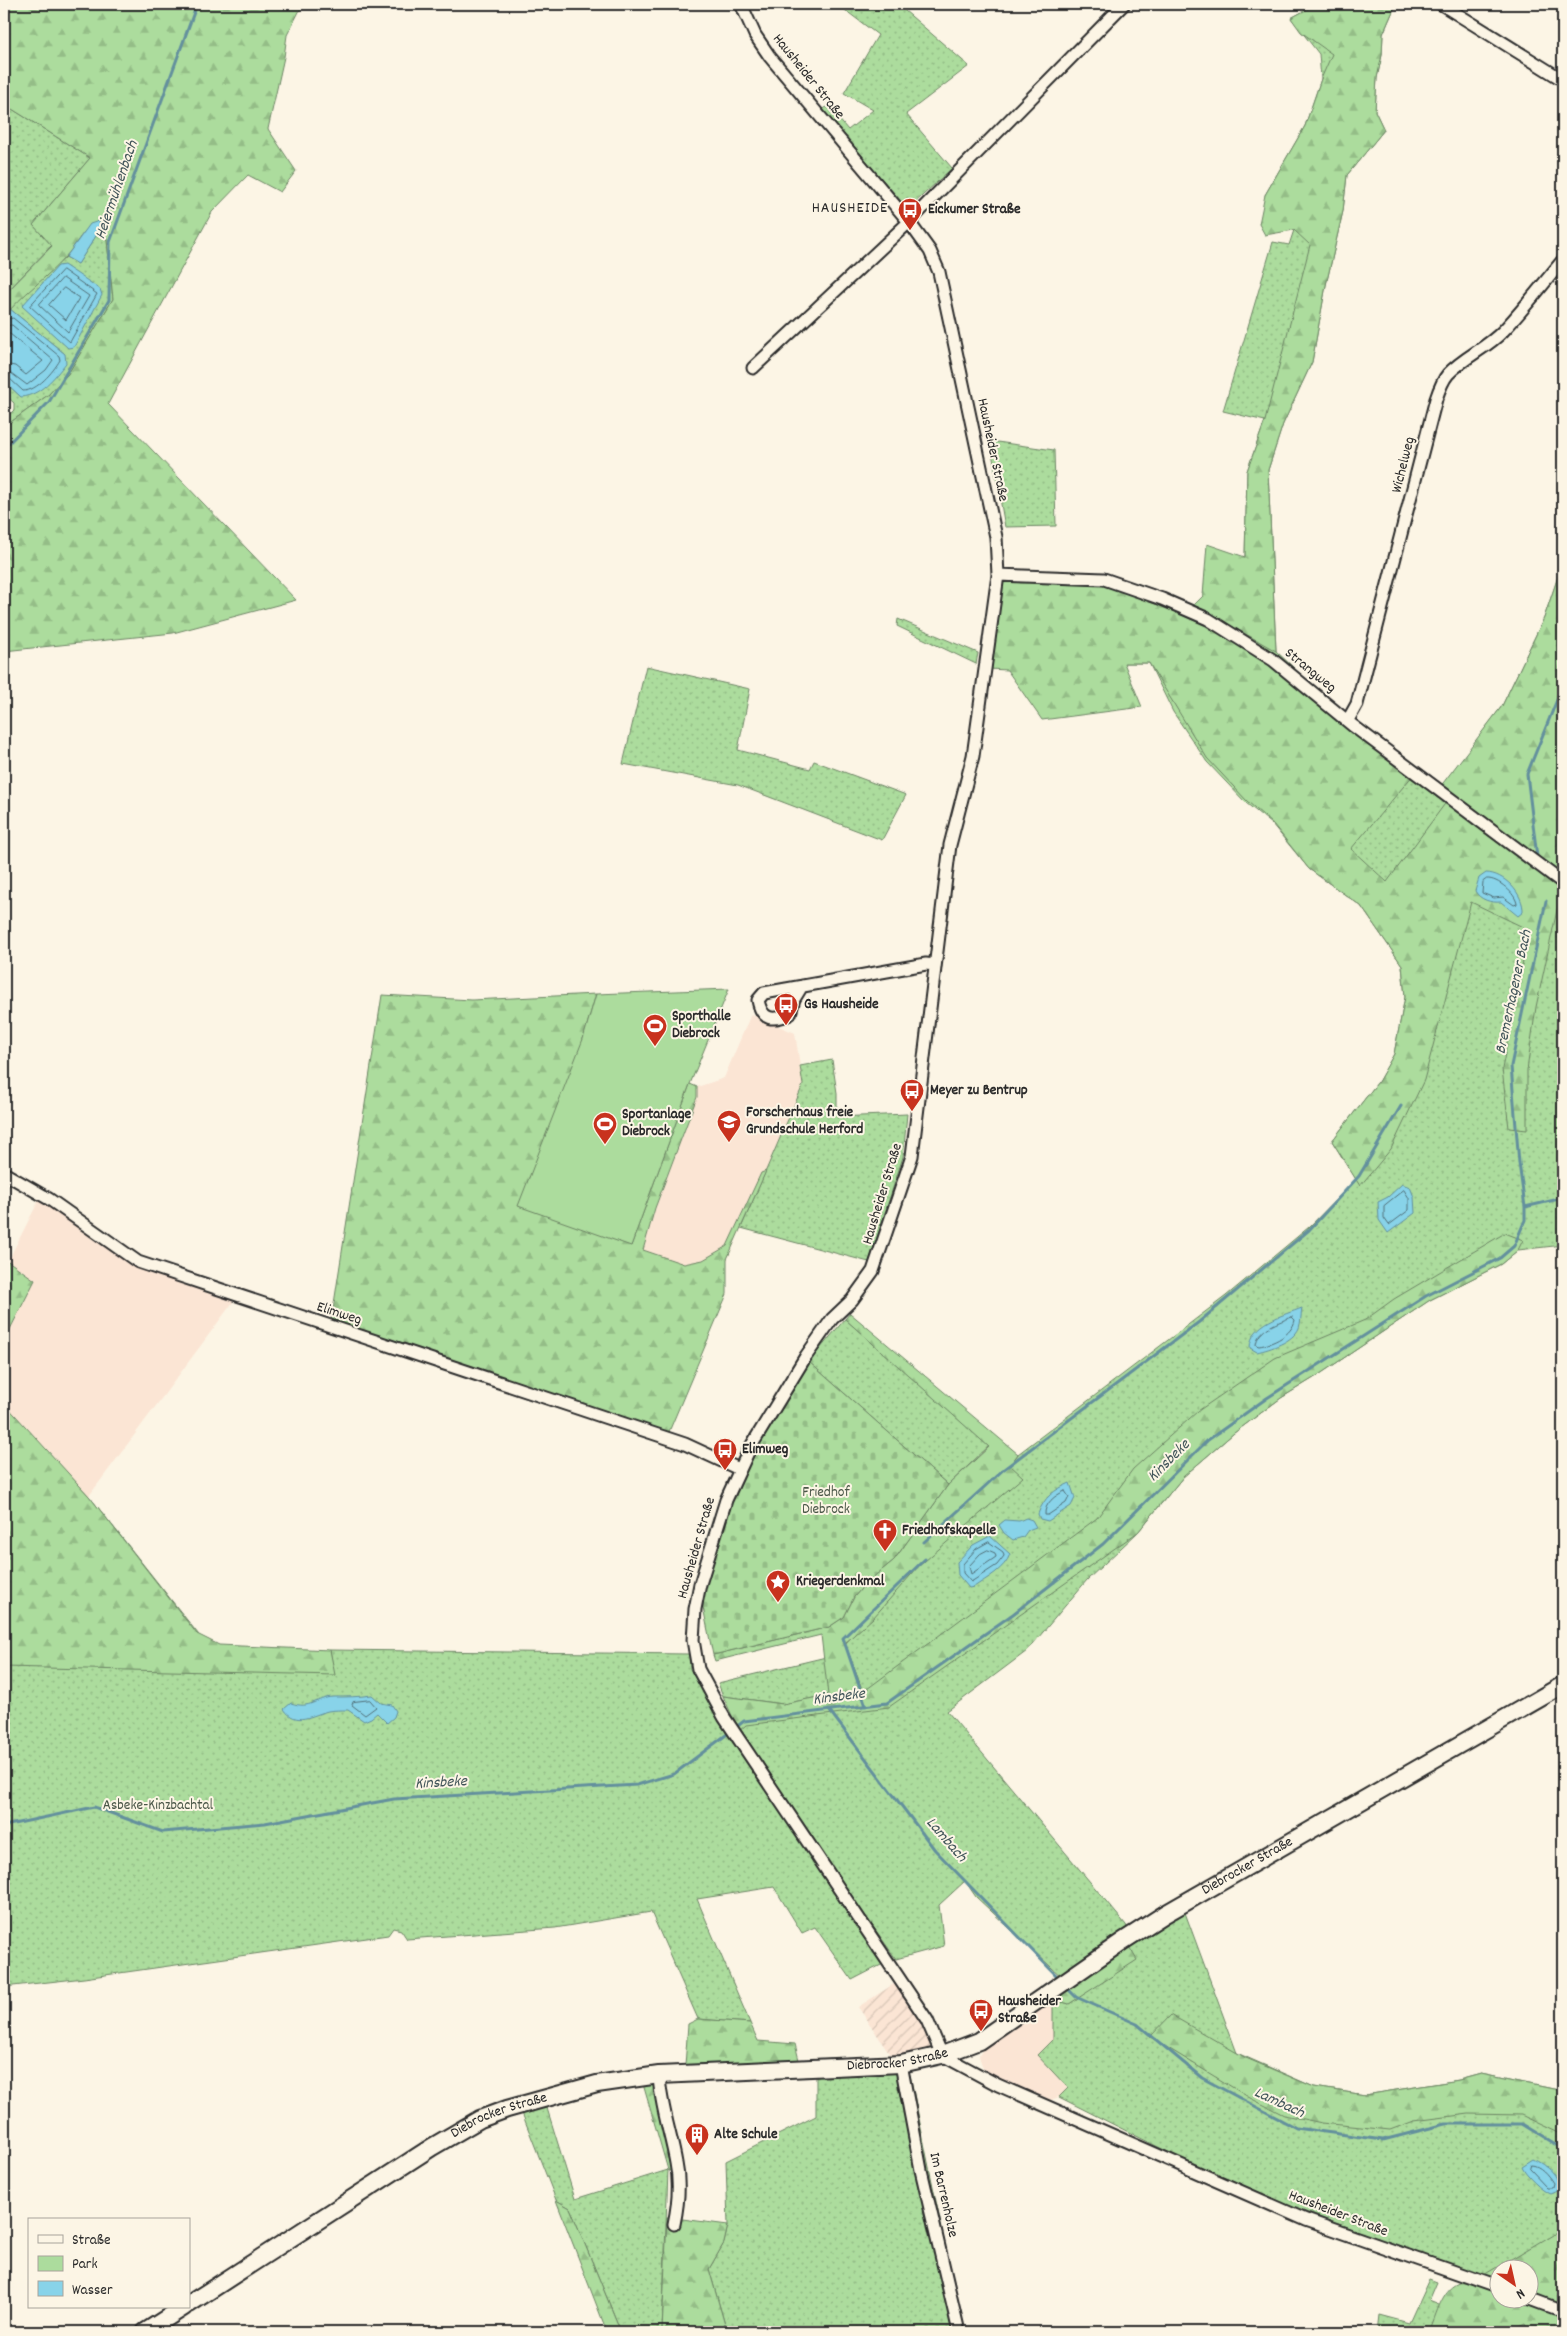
<svg xmlns="http://www.w3.org/2000/svg" width="1567" height="2336" font-family="Dekko,sans-serif">
<style>
.built{fill:#fbe5d4}
.industrial{fill:url(#industrial-furrows)}
.green{fill:url(#green-dots);stroke:#6c8464;fill-rule:evenodd}
.forest{fill:url(#forest-firs);stroke:#6c8464}
.cemetery{fill:url(#cemetery-stones);stroke:#6c8464}
.pitch{fill:#acdc9d;stroke:#6c8464}
.water{fill:#88d3e9;stroke:#63909d}
.lines{fill:none;stroke-linecap:round;stroke-linejoin:round}
.shore{stroke:#506e77;stroke-width:1}
.stream{stroke:#63909d;stroke-width:3}
.street-casing{stroke:#2b2b2b;stroke-width:15}
.secondary-casing{stroke:#2b2b2b;stroke-width:20}
.street{stroke:#fcf5e5;stroke-width:11}
.secondary{stroke:#fcf5e5;stroke-width:16}
.labels{text-anchor:middle;dominant-baseline:central;stroke-width:4;stroke-linejoin:round;paint-order:stroke}
.street-label{font-size:15px;fill:#2b2b2b;stroke:#fcf5e5}
.poi-label{font-size:15px;font-weight:bold;fill:#2b2b2b;stroke:#fcf5e5;text-anchor:start}
.park-label{font-size:15px;fill:#4b5748;stroke:#fcf5e5}
.water-label{font-size:16px;font-style:italic;fill:#42555a;stroke:#fcf5e5}
.neighbourhood-label{font-size:16px;letter-spacing:1px;fill:#2b2b2b;stroke:#fcf5e5}
</style>
<defs>
<pattern id="industrial-furrows" width="10" height="10" patternUnits="userSpaceOnUse" patternTransform="scale(1.25)"><rect width="10" height="10" fill="#fbe5d4"/><path d="M-1 1l2-2M0 10L10 0M9 11l2-2" fill="none" stroke="#d7c5b6"/></pattern>
<pattern id="green-dots" width="8" height="8" patternUnits="userSpaceOnUse" patternTransform="scale(1.25)"><rect width="8" height="8" fill="#acdc9d"/><path d="M2 2h.1M6 6h.1" fill="none" stroke="#94bd87" stroke-width="1.8" stroke-linecap="round"/></pattern>
<pattern id="forest-firs" width="22" height="20" patternUnits="userSpaceOnUse" patternTransform="scale(1.25)"><rect width="22" height="20" fill="#acdc9d"/><path d="M5 1l3.5 6h-7zM16 11l3.5 6h-7z" fill="#94bd87"/></pattern>
<pattern id="cemetery-stones" width="16" height="16" patternUnits="userSpaceOnUse" patternTransform="scale(1.25)"><rect width="16" height="16" fill="#acdc9d"/><path d="M2 7V4a2 2 0 0 1 4 0v3zM10 15v-3a2 2 0 0 1 4 0v3z" fill="#94bd87"/></pattern>
</defs>
<rect width="100%" height="100%" fill="#fcf5e5"/>
<filter id="ink" filterUnits="userSpaceOnUse"><feTurbulence type="fractalNoise" baseFrequency=".02" numOctaves="2"/><feDisplacementMap in="SourceGraphic" scale="10" xChannelSelector="R" yChannelSelector="G"/><feConvolveMatrix kernelMatrix="1 2 1 2 8 2 1 2 1" color-interpolation-filters="sRGB"/></filter>
<g filter="url(#ink)">
<path class="built" d="M751,1014L795,1033L803,1085L720,1277L642,1250L655,1208L697,1097V1087L724,1078Z
M40,1198L129,1261L236,1298L89,1496L4,1403V1341L35,1280L8,1261Z
M1053,1999V2039L1068,2089L1059,2097L1045,2102L995,2077L983,2068L979,2056L983,2048Z"/>
<path class="industrial" d="M897,1982L921,2018L932,2051L893,2058L858,2007Z"/>
<path class="green" d="M837,4H897L969,66L906,114L952,168L908,209L822,110L828,106L848,130L873,110L844,93L878,35Z
M1317,4H1396L1383,34L1382,55L1377,78L1375,111L1384,130L1347,175L1343,211L1326,285L1312,362L1283,424L1268,470L1276,651L1348,719L1437,793L1502,706L1544,618L1563,562V1245L1518,1250L1501,1264L1430,1300L1317,1376L1281,1398L1234,1433L1183,1477L1138,1532L1087,1580L1027,1651L947,1711L1126,1925L1133,1942L1184,1910L1237,2053L1314,2087L1365,2095L1459,2080L1481,2074L1563,2091V2307L1551,2332H1427L1417,2328L1415,2332H1377L1379,2315L1409,2323L1429,2279L1437,2282L1429,2301L1476,2320L1481,2277L1295,2208L1180,2158L1059,2097L1068,2088L1037,2055L1053,2039V1999L1069,2004L1081,1995L976,1897L965,1881L939,1905L944,1946L896,1959L865,1915L862,1916L883,1964L852,1980L815,1927L802,1933L774,1887L697,1899L750,2023L698,2019L651,1912L555,1928L407,1939L401,1930L393,1928L388,1935L84,1978L4,1987V1406L89,1496L225,1668H333L330,1650L689,1654L690,1669L728,1733L744,1721L863,1692L845,1644L923,1559L1016,1472L1010,1465L1018,1454L1226,1296L1309,1227L1356,1179L1332,1141L1378,1082L1394,1054L1405,997L1402,965L1361,906L1309,869L1272,824L1246,803L1207,762L1173,712L1149,663H1124L1120,585L1208,618L1245,558L1247,471L1265,421L1223,411L1273,242L1289,245L1294,230L1270,224L1265,195L1305,126L1321,79L1319,54L1291,18ZM1500,2268H1530V2298H1500Z
M4,104L90,158L33,225L52,245L4,295Z
M101,228L107,240L113,299L68,374L48,395L4,427V420L14,410V403L4,394V381L21,397L65,354L10,309L18,300L66,257L78,264Z
M990,441L1054,450L1056,526L1005,527Z
M898,619L978,653L976,664L897,626Z
M646,666L750,689L738,750L810,769L814,761L906,795L882,840L738,785L623,764Z
M832,1060L837,1093V1117L907,1114L903,1157L869,1262L741,1228L803,1085L800,1066Z
M845,1319L989,1446L948,1485L809,1362Z
M826,1657L829,1695L783,1704L723,1696L718,1683Z
M885,2071L910,2075L963,2332H727L709,2269L724,2243L728,2225L726,2161L816,2116V2074Z
M546,2105L575,2199L668,2170L662,2332H621L570,2208L556,2200L522,2113Z"/>
<path class="forest" d="M4,4H303L287,35L284,57L268,129L296,171L280,192L248,175L212,212L108,404L296,600L173,633L4,651V427L48,395L68,374L113,299L107,240L99,222C83,226 77,245 65,257C46,279 22,294 4,317V295L52,246L33,225L90,158L4,104Z
M1317,4H1396L1383,34L1382,55L1377,78L1375,111L1384,130L1347,175L1343,211L1326,285L1312,362L1283,424L1268,470L1276,651L1194,605L1203,596L1207,544L1245,557L1247,471L1265,421L1310,245L1294,230L1265,235L1259,224L1265,195L1305,126L1321,79L1332,54L1301,32L1291,18Z
M1563,562V887H1562L1536,1007L1527,1070V1130L1509,1128L1502,1069L1529,930L1471,902L1424,1080L1391,1149L1360,1186L1332,1141L1378,1082L1394,1054L1405,997L1402,965L1361,906L1309,869L1273,824L1247,801L1207,758L1149,663H1124L1142,707L1042,720L1007,670L989,669L1000,579L1106,584L1206,624L1270,664L1414,774L1351,849L1387,882L1447,801L1440,787L1502,706L1544,618Z
M596,994L583,1039L631,1246L690,1084L697,1087V1097L655,1208L643,1250L684,1264L703,1260L727,1246L761,1173L766,1171L727,1259V1294L668,1434L331,1323L382,995L472,1000Z
M1505,1233L1523,1240L1518,1250L1501,1264L1430,1300L1317,1376L1281,1398L1234,1433L1183,1477L1138,1532L889,1707L746,1725L739,1731L723,1696L783,1704L828,1695L821,1635L715,1661L713,1655L829,1627L844,1617L854,1597L866,1583L894,1560L948,1485L989,1447L845,1319L850,1313L1018,1454L1010,1465L1023,1477L918,1567L873,1618L845,1643L863,1692L1097,1518L1133,1469L1198,1411L1275,1358L1365,1320L1394,1299Z
M8,1261L35,1280L4,1341V1277Z
M4,1403L89,1496L197,1634L219,1645L330,1650L335,1675L4,1667Z
M1128,1945L1137,1960L1069,2004L1053,1999Z
M1171,2015L1246,2058L1314,2087L1365,2095L1459,2080L1481,2074L1563,2091V2135L1521,2115L1469,2114L1414,2121L1390,2130L1322,2123L1284,2115L1250,2098L1150,2037Z
M698,2019L750,2023L758,2041L795,2044L799,2060L685,2066L688,2024Z
M655,2082L672,2172L668,2170L643,2084Z
M556,2200L570,2208L621,2332H607Z
M667,2217L728,2225L724,2243L709,2269L727,2332H662Z
M1563,2228V2307L1530,2295V2268H1500L1499,2284L1481,2277Z
M1463,2281L1499,2293L1500,2298L1516,2299L1560,2314L1551,2332H1529L1525,2324L1508,2332H1429C1437,2314 1442,2286 1463,2281Z"/>
<path class="cemetery" d="M809,1362L948,1485L894,1560L866,1583L854,1597L844,1617L829,1627L713,1655L703,1607L705,1581L728,1501L744,1463Z"/>
<path class="pitch" d="M729,989L690,1084L631,1246L518,1206L583,1039L596,994Z"/>
<path class="water" d="M99,221L101,228L78,264L66,257L90,224Z
M64,265L100,289L102,295L74,347L68,348L22,306L58,266Z
M10,309L65,354L66,363C54,378 41,395 21,397L4,381V317Z
M1486,873C1504,873 1524,894 1523,912L1518,916L1501,902C1491,903 1480,900 1475,891L1479,878Z
M1402,1184L1410,1187L1414,1197L1415,1213L1388,1233L1379,1220L1378,1202L1388,1197Z
M1302,1308C1301,1314 1301,1322 1299,1328C1293,1342 1270,1349 1257,1352L1250,1348C1250,1323 1284,1315 1302,1308Z
M1070,1483L1075,1498L1071,1506L1048,1521L1040,1519L1038,1514C1044,1497 1054,1490 1070,1483Z
M1026,1518L1032,1520L1036,1527L1028,1530L1023,1537L1013,1540L1004,1533L999,1525L1005,1520L1019,1521Z
M990,1536L1010,1554C1005,1569 987,1578 974,1587L969,1588L958,1575L957,1562L973,1545Z
M372,1695L381,1703L392,1705L396,1711L394,1717L387,1723L377,1713L371,1718L364,1721L348,1710C341,1710 334,1710 328,1711C312,1715 296,1727 284,1709L291,1703C311,1710 315,1698 333,1697C347,1697 358,1697 372,1695Z
M1533,2159C1545,2165 1560,2175 1557,2190L1550,2193C1543,2191 1524,2173 1522,2166Z"/>
<g class="lines">
<path class="shore" d="M63,270L97,294L70,342L30,306Z
M63,278L89,296L68,332L39,305Z
M64,288L79,298L66,320L49,305Z
M4,320L13,318L59,356L60,360C53,372 37,391 23,391L9,378L4,377
M4,326L12,325L53,360L46,370L27,385L11,373L4,371
M4,334H10L43,361L26,375L15,366L4,364
M1487,879C1498,878 1516,894 1517,904L1514,905L1503,897L1494,898L1482,893L1483,882Z
M1404,1190L1409,1198V1210L1389,1225L1384,1218V1206Z
M1292,1317L1295,1320C1292,1335 1273,1344 1259,1346L1256,1345C1257,1329 1279,1322 1292,1317Z
M1065,1491L1069,1497L1066,1503L1048,1515H1045C1044,1504 1055,1495 1065,1491Z
M989,1542L1003,1552L1004,1556L997,1565L971,1582L963,1573V1564L976,1549Z
M988,1550L995,1553L996,1557L971,1574L969,1566L980,1554Z
M370,1700L376,1707L365,1715L352,1705L353,1702Z
M1531,2165C1540,2165 1548,2175 1553,2183L1552,2187H1547L1530,2169Z"/>
<path class="stream" d="M4,448L49,402L109,300L110,242L197,4
M1537,857L1527,774L1563,685
M1525,1207L1563,1198
M924,1542L1004,1469L1199,1322L1309,1230L1359,1176L1401,1106
M866,1706L843,1638L925,1559
M829,1710L935,1850L1056,1975
M735,1728L744,1721L887,1703L1013,1614L1103,1544L1208,1440L1267,1398L1426,1296L1500,1258L1514,1246L1525,1220V1207L1519,1163L1511,1066L1546,901
M4,1826L94,1807L163,1832L265,1823L394,1799L637,1785L674,1774L730,1732
M1069,1990L1076,1997L1137,2024L1202,2078L1296,2128L1383,2140L1446,2124H1522L1563,2149"/>
<defs>
<path id="street" d="M741,4L755,35L770,57L909,222L930,251L939,272L996,537L998,575L973,756L950,845L912,1156L873,1271L852,1300L832,1319L806,1356L750,1448L726,1500L700,1584L695,1609L693,1640L698,1669L724,1717L927,2020L942,2055L998,2085L1306,2220L1500,2288
M1441,4L1563,80
M753,368L909,222L1124,4
M998,575L1104,579L1162,599L1208,619L1273,660L1352,725L1563,883
M1348,720L1357,704L1436,399C1439,390 1442,381 1448,374C1464,357 1487,348 1503,331C1524,309 1543,284 1563,260
M802,986L794,999L790,1014C773,1021 762,1021 758,1000L764,993L926,964L935,965
M4,1173L49,1199L138,1262L685,1444L739,1469
M901,2064L921,2170L959,2332
M659,2075C660,2104 671,2134 676,2163C680,2182 678,2205 674,2224
M1528,2298L1563,2311"/>
<g id="secondary">
<path id="s1" d="M189,2304L432,2147L480,2119L507,2109L597,2084L659,2075L901,2064L942,2055L979,2041L1123,1941L1165,1914L1563,1685"/>
<path d="M145,2332L184,2307"/>
</g>
</defs>
<use href="#street" class="street-casing"/>
<use href="#secondary" class="secondary-casing"/>
<use href="#street" class="street"/>
<use href="#secondary" class="secondary"/>
</g>
</g>
<defs>
<symbol id="bus-pin" viewBox="-11 -11 22 30"><path d="M0 17L-7.5 6A9.5 9.5 0 1 1 7.5 6Z" fill="#c8321e" stroke="#fcf5e5"/><path d="M-5-6H5V4H4V6H2V4H-2V6H-4V4H-5ZM-3.5-4V0h7V-4ZM-3.5 1.2v1.5H-2V1.2ZM2 1.2v1.5H3.5V1.2Z" fill="#fff"/></symbol>
<symbol id="stadium-pin" viewBox="-11 -11 22 30"><path d="M0 17L-7.5 6A9.5 9.5 0 1 1 7.5 6Z" fill="#c8321e" stroke="#fcf5e5"/><path d="M0-5a6.5 5 0 1 0 0 10a6.5 5 0 1 0 0-10ZM-3.5-1.8h7v3.6h-7Z" fill="#fff"/></symbol>
<symbol id="school-pin" viewBox="-11 -11 22 30"><path d="M0 17L-7.5 6A9.5 9.5 0 1 1 7.5 6Z" fill="#c8321e" stroke="#fcf5e5"/><path d="M0-5L7-2L0 1L-7-2ZM-4 1L0 2.5L4 1V4Q0 6-4 4Z" fill="#fff"/></symbol>
<symbol id="church-pin" viewBox="-11 -11 22 30"><path d="M0 17L-7.5 6A9.5 9.5 0 1 1 7.5 6Z" fill="#c8321e" stroke="#fcf5e5"/><path d="M-1.2-6h2.4v3.5h3.3v2.4h-3.3V6h-2.4V-.1h-3.3v-2.4h3.3Z" fill="#fff"/></symbol>
<symbol id="sight-pin" viewBox="-11 -11 22 30"><path d="M0 17L-7.5 6A9.5 9.5 0 1 1 7.5 6Z" fill="#c8321e" stroke="#fcf5e5"/><path d="M0-6L1.8-2.2L6-1.7L2.9 1.2L3.7 5.4L0 3.3L-3.7 5.4L-2.9 1.2L-6-1.7L-1.8-2.2Z" fill="#fff"/></symbol>
<symbol id="building-pin" viewBox="-11 -11 22 30"><path d="M0 17L-7.5 6A9.5 9.5 0 1 1 7.5 6Z" fill="#c8321e" stroke="#fcf5e5"/><path d="M-4-6H4V6H1V3H-1V6H-4ZM-2.5-4.3h1.7v1.8h-1.7ZM.8-4.3h1.7v1.8H.8ZM-2.5-1h1.7V.8h-1.7ZM.8-1h1.7V.8H.8Z" fill="#fff"/></symbol>
</defs>
<g fill-rule="evenodd">
<use href="#bus-pin" x="896" y="196" width="28" height="38"/>
<use href="#bus-pin" x="772" y="991" width="28" height="38"/>
<use href="#stadium-pin" x="641" y="1012" width="28" height="38"/>
<use href="#bus-pin" x="898" y="1077" width="28" height="38"/>
<use href="#school-pin" x="715" y="1108" width="28" height="38"/>
<use href="#stadium-pin" x="591" y="1110" width="28" height="38"/>
<use href="#bus-pin" x="711" y="1436" width="28" height="38"/>
<use href="#church-pin" x="871" y="1517" width="28" height="38"/>
<use href="#sight-pin" x="764" y="1568" width="28" height="38"/>
<use href="#bus-pin" x="967" y="1997" width="28" height="38"/>
<use href="#building-pin" x="683" y="2121" width="28" height="38"/>
</g>
<g class="labels">
<g class="street-label">
<text transform="translate(808 77) rotate(51)">Hausheider Straße</text>
<text transform="translate(992 450) rotate(78)">Hausheider Straße</text>
<text transform="translate(1404 465) rotate(-76)">Wichelweg</text>
<text transform="translate(1310 671) rotate(39)">Strangweg</text>
<text transform="translate(883 1194) rotate(-73)">Hausheider Straße</text>
<text transform="translate(339 1314) rotate(18)">Elimweg</text>
<text transform="translate(697 1548) rotate(-74)">Hausheider Straße</text>
<text stroke="none"><textPath href="#s1" startOffset="1174">Diebrocker Straße</textPath></text>
<text stroke="none"><textPath href="#s1" startOffset="769">Diebrocker Straße</textPath></text>
<text stroke="none"><textPath href="#s1" startOffset="364">Diebrocker Straße</textPath></text>
<text transform="translate(943 2195) rotate(77)">Im Barrenholze</text>
<text transform="translate(1338 2214) rotate(21)">Hausheider Straße</text>
</g>
<g class="poi-label">
<text x="928" y="210">Eickumer Straße</text>
<text x="804" y="1005">Gs Hausheide</text>
<text x="672" y="1017">Sporthalle<tspan x="672" dy="17">Diebrock</tspan></text>
<text x="930" y="1091">Meyer zu Bentrup</text>
<text x="746" y="1113">Forscherhaus freie<tspan x="746" dy="17">Grundschule Herford</tspan></text>
<text x="622" y="1115">Sportanlage<tspan x="622" dy="17">Diebrock</tspan></text>
<text x="742" y="1450">Elimweg</text>
<text x="902" y="1531">Friedhofskapelle</text>
<text x="796" y="1582">Kriegerdenkmal</text>
<text x="998" y="2002">Hausheider<tspan x="998" dy="17">Straße</tspan></text>
<text x="714" y="2135">Alte Schule</text>
</g>
<g class="park-label">
<text x="826" y="1493">Friedhof<tspan x="826" dy="17">Diebrock</tspan></text>
<text x="158" y="1806">Asbeke-Kinzbachtal</text>
</g>
<g class="water-label">
<text transform="translate(117 190) rotate(-71)">Heiermühlenbach</text>
<text transform="translate(1514 992) rotate(-78)">Bremerhagener Bach</text>
<text transform="translate(1169 1461) rotate(-45)">Kinsbeke</text>
<text transform="translate(839 1697) rotate(-7)">Kinsbeke</text>
<text transform="translate(441 1783) rotate(-3)">Kinsbeke</text>
<text transform="translate(946 1840) rotate(49)">Lambach</text>
<text transform="translate(1279 2103) rotate(25)">Lambach</text>
</g>
<g class="neighbourhood-label">
<text x="850" y="208">HAUSHEIDE</text>
</g>
</g>
<rect width="1567" height="2336" fill="none" stroke="#fcf5e5" stroke-width="20"/>
<rect x="10" y="10" width="1547" height="2316" fill="none" stroke="#2b2b2b" stroke-width="2" filter="url(#ink)"/>
<rect x="28" y="2218" width="162" height="90" fill="#fcf5e5" stroke="#a8a49b"/>
<rect x="38" y="2235" width="25" height="8" fill="#fcf5e5" stroke="#a8a49b"/>
<text x="72" y="2244" font-size="15" fill="#2b2b2b">Straße</text>
<rect x="38" y="2256" width="25" height="15" fill="#acdc9d" stroke="#a8a49b"/>
<text x="72" y="2268" font-size="15" fill="#2b2b2b">Park</text>
<rect x="38" y="2281" width="25" height="15" fill="#88d3e9" stroke="#a8a49b"/>
<text x="72" y="2294" font-size="15" fill="#2b2b2b">Wasser</text>
<g transform="translate(1514 2284) rotate(146)"><circle r="24" fill="#fcf5e5" stroke="#a8a49b"/>
<path d="M0-4L9 19L0 12L-9 19Z" fill="#c8321e"/>
<text y="-8" font-size="14" font-weight="bold" text-anchor="middle" fill="#2b2b2b">N</text>
</g>
</svg>
